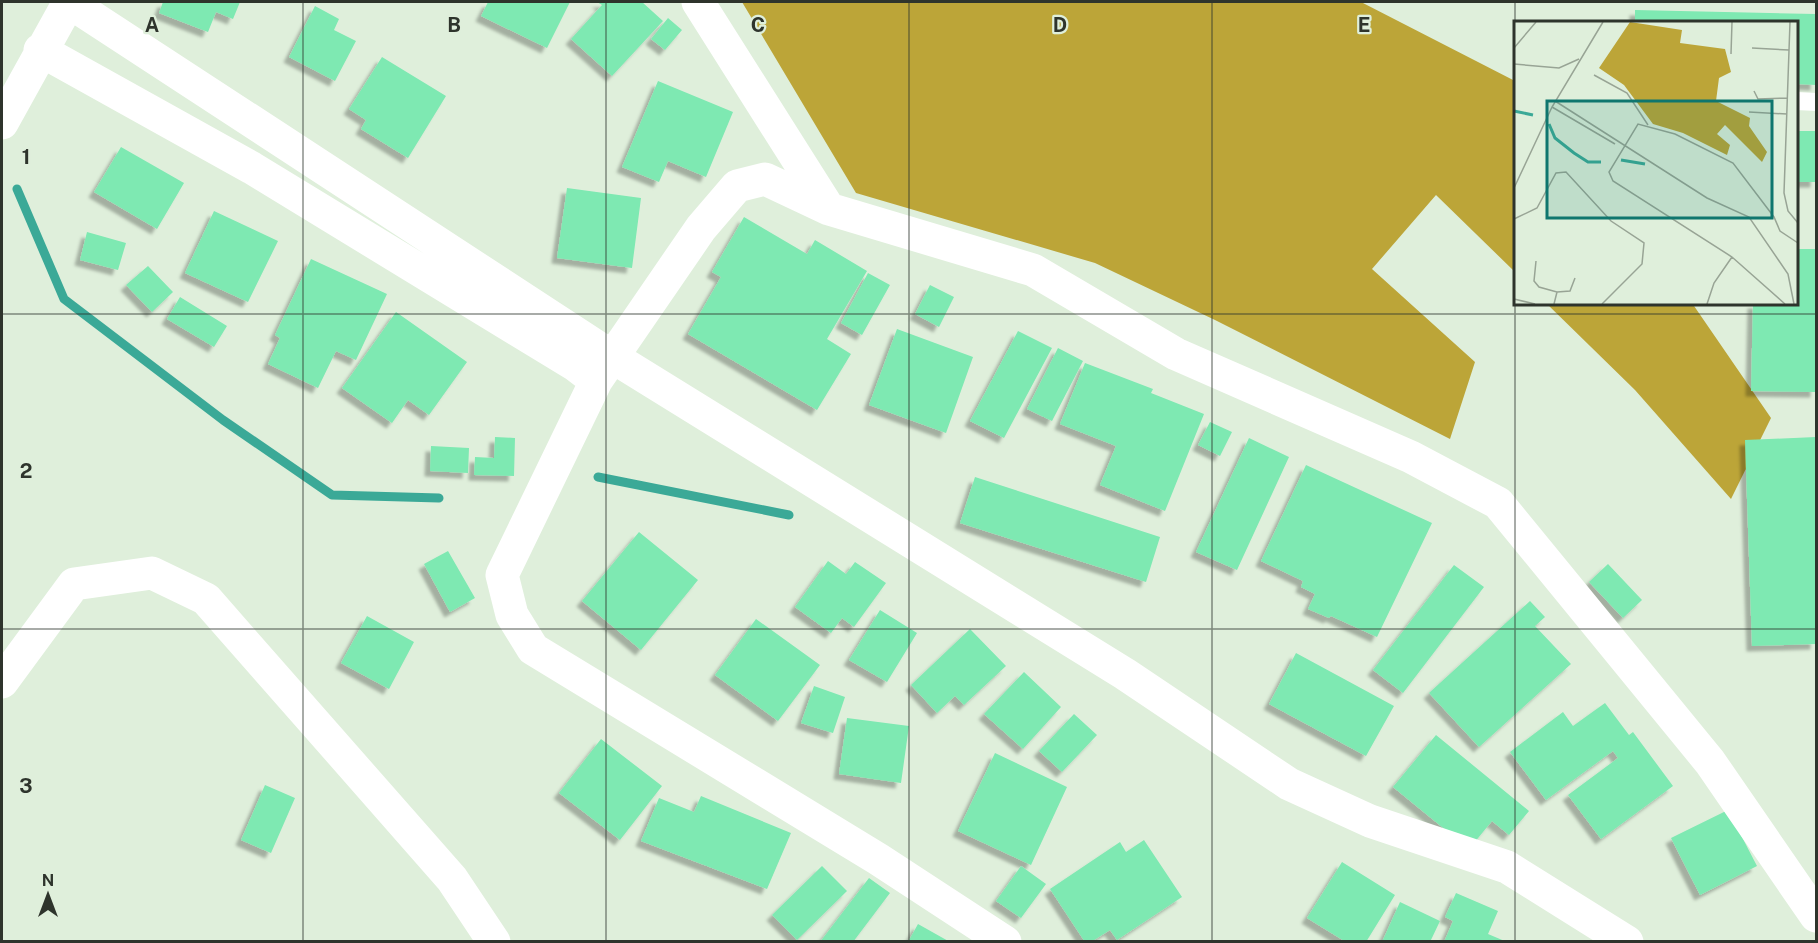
<svg xmlns="http://www.w3.org/2000/svg" width="1818" height="943" font-family="'Public Sans',sans-serif">
<style>
.forest{fill:#bca538}
.lines{fill:none;stroke-linecap:round;stroke-linejoin:round}
.stream{stroke:#3ba997;stroke-width:9}
.building{fill:#7ee9b2;filter:url(#shadow)}
.lane{stroke:#fff;stroke-width:18}
.street{stroke:#fff;stroke-width:33}
.grid{fill:none;stroke:#2e342c;stroke-width:1.5;stroke-opacity:0.55}
.inset-river{fill:none;stroke:#3ba997;stroke-width:3}
.inset-road{fill:none;stroke:#98a495;stroke-width:1.5}
.view{fill:#0f766e;fill-opacity:0.15;stroke:#0f766e;stroke-width:3}
.inset-edge{fill:none;stroke:#2e342c;stroke-width:3}
.grid-label{font-size:20px;text-anchor:middle;font-weight:bold;fill:#2e342c;stroke:#dfefdb;stroke-width:4.5;stroke-linejoin:round;paint-order:stroke}
</style>
<defs>
<filter id="shadow"><feDropShadow dx="-5.5" dy="5.5" stdDeviation="1.5" flood-color="#0004"/></filter>
</defs>
<rect width="100%" height="100%" fill="#dfefdb"/>
<path class="forest" d="M742,2H1361L1515,81V272L1436,195L1372,269L1475,362L1450,439L1215,320L1095,263L856,193Z
M1546,303H1692L1771,418L1731,499L1635,390Z"/>
<g class="lines">
<path class="stream" d="M17,189L64,299L223,420L332,495L439,498
M598,477L789,515"/>
</g>
<path class="building" d="M163,2H240L233,19L216,12L208,32L159,13Z
M488,2H570L547,48L481,16Z
M597,2H642L663,21L612,76L571,39L602,5Z
M315,6L339,19L334,30L356,41L335,81L289,57Z
M1635,10L1816,14V85L1796,84V22H1635Z
M668,18L682,30L665,50L651,39Z
M382,57L446,96L408,158L361,129L366,120L349,109Z
M658,81L733,112L706,177L668,161L659,182L622,167Z
M1796,131H1816V182H1796Z
M121,147L184,183L157,229L94,192Z
M567,188L641,198L632,268L557,258Z
M214,211L278,241L248,302L185,273Z
M744,217L807,254L815,240L867,271L827,339L851,354L817,410L688,334L721,277L712,272Z
M87,232L126,243L118,270L80,260Z
M1796,249H1816V392L1751,391L1753,303H1796Z
M311,259L387,294L356,360L336,351L318,388L268,364L280,338L275,335Z
M148,266L173,292L152,312L126,285Z
M868,273L890,285L862,335L841,323Z
M930,285L954,297L939,327L915,314Z
M180,297L227,326L214,347L167,319Z
M396,312L467,362L429,415L408,400L392,423L342,388Z
M897,329L973,357L946,433L869,405Z
M1018,331L1052,348L1004,438L970,421Z
M1058,348L1083,361L1052,421L1027,409Z
M1085,363L1153,389L1151,393L1204,414L1165,511L1100,485L1116,446L1060,424Z
M1210,422L1232,432L1220,456L1198,445Z
M495,437L515,438L514,476L474,475L475,457L494,458Z
M1816,437V644L1752,646L1745,440Z
M1249,438L1289,457L1237,570L1196,552Z
M431,446L469,448L468,473L430,471Z
M1306,465L1432,523L1377,637L1331,616L1329,618L1308,609L1315,594L1301,587L1303,581L1261,561Z
M975,477L1160,537L1146,582L960,523Z
M639,532L698,580L641,650L582,601Z
M448,551L475,598L450,612L424,564Z
M828,561L846,574L855,562L886,583L854,627L842,618L831,633L795,607Z
M1608,564L1642,600L1623,618L1589,582Z
M1454,565L1484,587L1403,693L1373,670Z
M1530,601L1545,617L1535,626L1571,664L1479,747L1429,693Z
M880,610L917,633L887,682L849,660Z
M367,616L414,642L389,689L341,663Z
M756,619L820,665L778,721L715,675Z
M970,629L1006,666L964,705L955,696L937,713L911,685Z
M1296,653L1394,706L1366,756L1269,704Z
M1024,672L1061,707L1023,749L984,714Z
M814,686L845,697L833,733L801,723Z
M1605,703L1629,735L1633,732L1673,786L1601,839L1568,795L1618,758L1613,751L1546,800L1510,752L1563,712L1573,726Z
M1074,714L1097,735L1062,772L1039,751Z
M847,718L909,726L901,783L839,774Z
M1436,735L1529,811L1509,835L1492,821L1469,849L1393,787Z
M601,739L662,786L620,840L559,793Z
M995,753L1067,787L1031,865L958,831Z
M265,785L295,798L271,853L241,840Z
M701,796L791,833L767,889L641,841L659,798L694,812Z
M1728,810L1757,866L1700,895L1671,838Z
M1144,840L1182,897L1117,940L1110,930L1091,942H1085L1050,889L1120,842L1126,852Z
M1342,862L1395,895L1366,942H1346L1307,918Z
M822,866L847,891L797,940L772,915Z
M1021,866L1046,884L1021,918L996,901Z
M869,878L890,893L853,942H820Z
M1456,893L1498,911L1488,934L1507,942H1444L1453,921L1445,917Z
M1400,902L1440,921L1430,942H1382Z
M918,924L950,942H908Z"/>
<g class="lines">
<path class="lane" d="M1796,101L1816,102"/>
<path class="street" d="M69,2L611,356L1125,674L1289,784L1370,821L1507,867L1627,942
M698,2L829,209
M40,50L252,168L575,365L596,381
M2,123L69,2
M2,682L74,584L152,573L206,599L452,879L494,942
M1005,942L878,859L533,649L512,615L502,575L596,381L701,228L737,186L765,179L829,209L1033,270L1176,354L1411,457L1498,503L1710,762L1816,916"/>
</g>
<path class="grid" d="M303,2V942M606,2V942M909,2V942M1212,2V942M1515,2V22M1515,22V303M1515,303V942M2,314H1816M2,629H1816"/>
<g transform="translate(1514 21)">
<rect width="284" height="284" fill="#dfefdb"/>
<path d="M116,1L168,9L166,22L211,28L217,51L205,57L202,80L236,97L235,105L253,131L248,141L211,104L203,113L216,124L213,134L169,112L139,103L110,64L85,47Z" fill="#bca538"/>
<path class="inset-river" d="M0,90L19,94M35,103L41,117L60,132L74,141H87M107,139L131,143"/>
<path class="inset-road" d="M276,1L270,172L274,190L284,202M0,27L22,1M238,27L275,29M217,33L218,1M0,43L45,47L65,38M80,54L113,72L134,104M240,70L244,78L274,77M41,80L193,177L235,196L274,253L280,283M38,86L101,123M235,91L273,93M0,167L38,86L89,1M0,198L23,187L42,152L52,151L97,200L130,222L128,243L88,283M22,240L20,260L25,266L43,271L40,283M43,271L56,270L61,257M0,278L21,283M193,283L200,262L218,236M271,283L218,236L99,160L95,151L124,103L161,113L219,142L260,196L266,210L284,222"/>
<path class="view" d="M33,80H258V197H33Z"/>
<rect width="284" height="284" class="inset-edge"/>
</g>
<g class="grid-label">
<text x="152" y="32">A</text>
<text x="454" y="32">B</text>
<text x="758" y="32">C</text>
<text x="1060" y="32">D</text>
<text x="1364" y="32">E</text>
<text x="26" y="164">1</text>
<text x="26" y="478">2</text>
<text x="26" y="793">3</text>
</g>
<rect width="1818" height="943" fill="none" stroke="#2e342c" stroke-width="6"/>
<g transform="translate(48 895)" stroke="#dfefdb" stroke-width="4.5" paint-order="stroke">
<path d="M0-4.5L10 22L0 15L-10 22Z" fill="#2e342c"/>
<text y="-9" font-size="16" font-weight="bold" text-anchor="middle" fill="#2e342c">N</text>
</g>
</svg>
